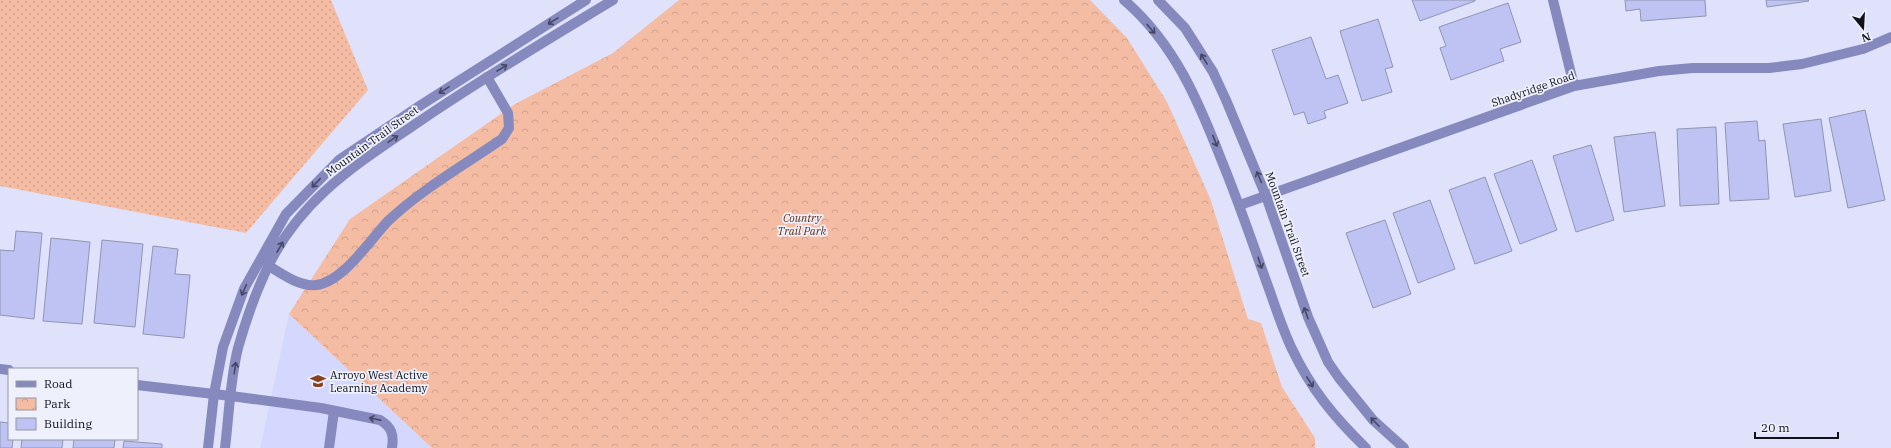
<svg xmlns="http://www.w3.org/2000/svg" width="1891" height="448" font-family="'IBM Plex Serif',serif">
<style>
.built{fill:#d4d8fe}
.grass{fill:url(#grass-dots)}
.park{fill:url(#park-crowns)}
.building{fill:#bec3f3;stroke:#9195b1}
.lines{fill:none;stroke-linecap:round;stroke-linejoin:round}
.service{stroke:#8589bd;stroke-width:10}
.minor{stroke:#8589bd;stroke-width:10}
.tertiary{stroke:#8589bd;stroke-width:10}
.oneway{stroke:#454764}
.labels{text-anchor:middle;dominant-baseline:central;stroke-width:3.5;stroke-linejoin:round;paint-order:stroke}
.street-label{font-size:11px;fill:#10111b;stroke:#eef0fc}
.park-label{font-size:11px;font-style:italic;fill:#642f16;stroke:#eef0fc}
.poi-label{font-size:11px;fill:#10111b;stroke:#eef0fc;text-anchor:start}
</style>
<defs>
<pattern id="grass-dots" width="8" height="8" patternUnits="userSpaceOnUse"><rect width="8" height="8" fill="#f5bca4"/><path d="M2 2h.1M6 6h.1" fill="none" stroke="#d1a18d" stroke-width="1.8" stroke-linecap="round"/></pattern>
<pattern id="park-crowns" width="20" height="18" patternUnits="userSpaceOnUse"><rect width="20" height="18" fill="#f5bca4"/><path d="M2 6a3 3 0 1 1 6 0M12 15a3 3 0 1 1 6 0" fill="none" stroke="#d1a18d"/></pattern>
</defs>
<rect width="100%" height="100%" fill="#dfe2fa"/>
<path class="built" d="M289,314L432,448H260Z"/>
<path class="grass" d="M0,0H331L368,90L246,233L0,186Z"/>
<path class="park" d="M679,0H1090L1127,38L1167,102L1210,198L1248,319L1261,323L1282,387L1315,438V448H432L289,314L350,219L515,104L613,53Z"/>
<path class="building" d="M1412,0H1475V1L1420,21Z
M1625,0H1705L1706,16L1641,21L1640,9L1626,11Z
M1766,0H1808L1809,1L1767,7Z
M1508,3L1521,42L1500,49L1504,61L1451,80L1440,48L1446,46L1439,27Z
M1378,19L1393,67L1385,69L1392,92L1362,101L1340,31Z
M1311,37L1326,79L1338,75L1348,103L1324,111L1326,118L1308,124L1304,112L1294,115L1272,50Z
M1865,110L1885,200L1848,208L1829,118Z
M1821,119L1831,191L1795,197L1783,124Z
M1757,121L1759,141L1765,140L1769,199L1730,201L1725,123Z
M1716,127L1719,204L1680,206L1677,129Z
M1655,132L1665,206L1624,212L1614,137Z
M1591,145L1614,220L1576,232L1553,156Z
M1532,160L1557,230L1520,244L1494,174Z
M1485,177L1512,251L1475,264L1449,190Z
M1430,200L1455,269L1418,283L1393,213Z
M1385,220L1411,294L1373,308L1346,233Z
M16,231L42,233L34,319L0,315V250L14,251Z
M51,238L90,242L82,324L43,321Z
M102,240L143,244L135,327L94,323Z
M153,246L178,249L175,274L190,275L184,338L143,334Z
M0,422L9,423V439H13L12,448H0Z
M22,439H63L62,448H21Z
M74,439H115L114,448H73Z
M124,441L162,444V448H123Z"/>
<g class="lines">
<path class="service" d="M269,266C282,274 300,287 316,285C343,282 370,240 388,221C422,189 464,165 502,139L509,128L508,113L487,77
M231,396L321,408L380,420C392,427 394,435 392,448
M329,448L334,411"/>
<path class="minor" d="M1553,0L1574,86
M1240,205L1574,86L1659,71L1693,68H1769L1802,64L1863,49L1891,37
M0,369L9,370
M137,385L231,396"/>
<path class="tertiary" d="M1124,0C1174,43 1198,100 1221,159C1237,198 1251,238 1265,278C1274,302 1281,326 1292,349C1311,389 1334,417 1366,448
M1158,0L1185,28L1213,72L1226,100L1266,196L1308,317L1328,362L1339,378L1373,420L1404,448
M208,448L214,394L223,347L244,289L286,214L339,160L421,105L586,0
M225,448C229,415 230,380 238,348C245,323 254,297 265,273C297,201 355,165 417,123C481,79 547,40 613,0"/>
</g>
<defs><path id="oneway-shaft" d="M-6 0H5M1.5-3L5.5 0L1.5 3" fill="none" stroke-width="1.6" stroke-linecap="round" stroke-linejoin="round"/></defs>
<g class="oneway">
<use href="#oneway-shaft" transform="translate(553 21) rotate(148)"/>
<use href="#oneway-shaft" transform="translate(1151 29) rotate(49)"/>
<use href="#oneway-shaft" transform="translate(1204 59) rotate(-122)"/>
<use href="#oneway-shaft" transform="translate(502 68) rotate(-32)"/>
<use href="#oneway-shaft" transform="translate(444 90) rotate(148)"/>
<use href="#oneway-shaft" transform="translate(393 139) rotate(-34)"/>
<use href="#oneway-shaft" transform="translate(1215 141) rotate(69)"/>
<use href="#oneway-shaft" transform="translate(1259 177) rotate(-113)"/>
<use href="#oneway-shaft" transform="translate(316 183) rotate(134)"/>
<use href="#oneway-shaft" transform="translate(280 247) rotate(-60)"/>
<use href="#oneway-shaft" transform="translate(1260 263) rotate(71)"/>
<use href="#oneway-shaft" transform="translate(244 290) rotate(114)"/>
<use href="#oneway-shaft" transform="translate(1306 313) rotate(-110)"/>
<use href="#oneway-shaft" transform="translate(235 368) rotate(-82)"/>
<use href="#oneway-shaft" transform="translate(1310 382) rotate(58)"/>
<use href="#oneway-shaft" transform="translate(375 419) rotate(-168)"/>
<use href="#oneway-shaft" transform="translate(1375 422) rotate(-135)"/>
</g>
<defs>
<symbol id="school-bare" viewBox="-9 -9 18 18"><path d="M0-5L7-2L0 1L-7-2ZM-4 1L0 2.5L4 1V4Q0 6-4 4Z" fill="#894120" stroke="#eef0fc" stroke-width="2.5" paint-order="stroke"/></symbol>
</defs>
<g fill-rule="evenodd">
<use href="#school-bare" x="307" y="370" width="22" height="22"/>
</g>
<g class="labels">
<g class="street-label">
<text transform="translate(1533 89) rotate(-19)">Shadyridge Road</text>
<text transform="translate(372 141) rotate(-36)">Mountain Trail Street</text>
<text transform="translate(1288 224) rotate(70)">Mountain Trail Street</text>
</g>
<g class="park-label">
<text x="802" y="218">Country<tspan x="802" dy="13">Trail Park</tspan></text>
</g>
<g class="poi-label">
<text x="330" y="375">Arroyo West Active<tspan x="330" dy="13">Learning Academy</tspan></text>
</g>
</g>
<rect x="8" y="368" width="130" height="72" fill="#eef0fc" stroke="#9597a2"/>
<rect x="16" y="381" width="20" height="6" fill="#8589bd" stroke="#9597a2"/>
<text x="44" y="388" font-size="12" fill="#10111b">Road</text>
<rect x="16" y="398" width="20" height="12" fill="url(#park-crowns)" stroke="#9597a2"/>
<text x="44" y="408" font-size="12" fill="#10111b">Park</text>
<rect x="16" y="418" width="20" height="12" fill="#bec3f3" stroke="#9597a2"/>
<text x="44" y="428" font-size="12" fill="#10111b">Building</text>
<g transform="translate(1863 28) rotate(162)" stroke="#eef0fc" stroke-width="3" paint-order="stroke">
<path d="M0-3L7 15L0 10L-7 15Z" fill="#10111b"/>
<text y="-6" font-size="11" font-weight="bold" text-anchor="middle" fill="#10111b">N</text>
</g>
<path d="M1755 432v6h83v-6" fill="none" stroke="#10111b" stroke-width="2"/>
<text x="1761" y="432" font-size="12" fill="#10111b" stroke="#eef0fc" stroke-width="3" paint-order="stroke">20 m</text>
</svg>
